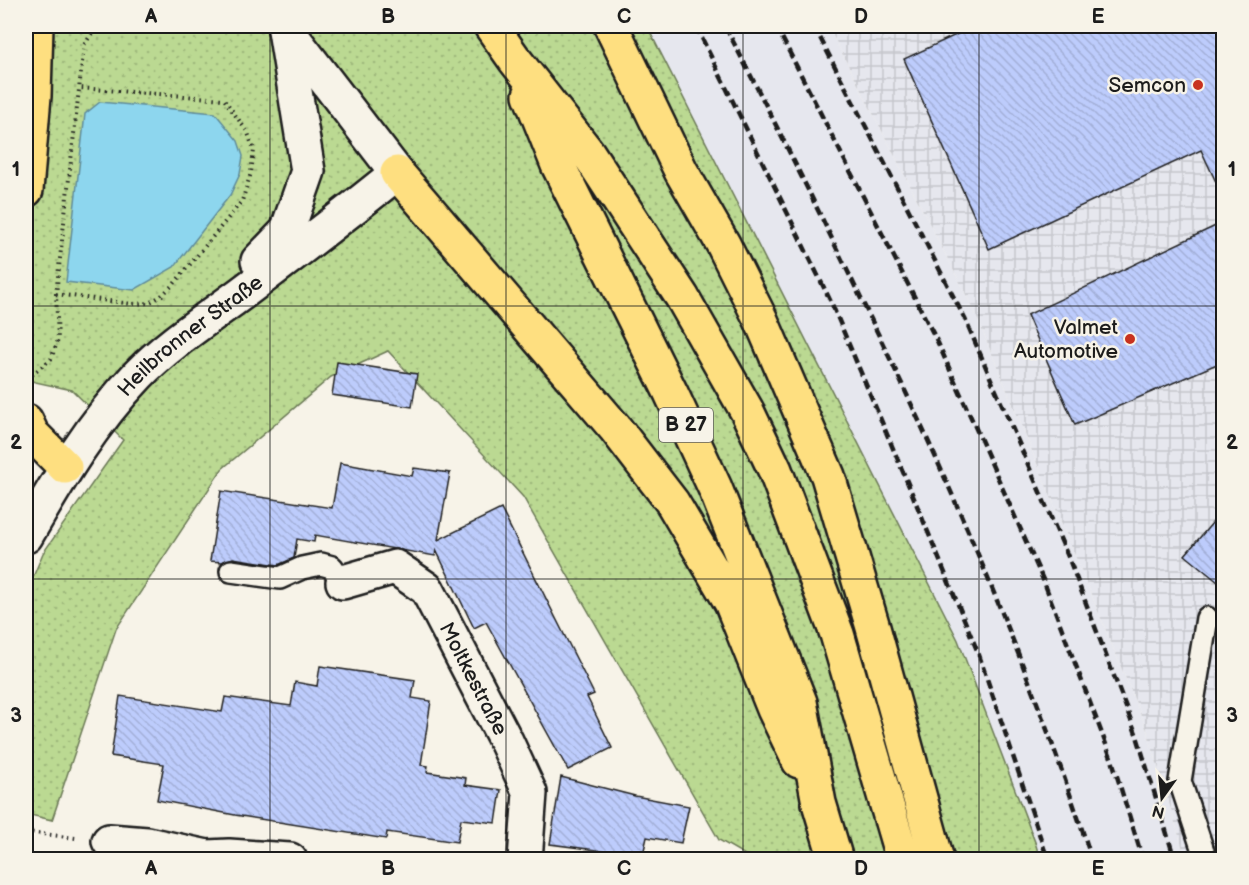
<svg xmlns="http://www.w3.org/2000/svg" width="1249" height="885" font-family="'Balsamiq Sans',sans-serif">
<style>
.built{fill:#e6e7ee}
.industrial{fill:url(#industrial-grid)}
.grass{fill:url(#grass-dots);stroke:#6c7a57;stroke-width:1.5}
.water{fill:#8dd6ee;stroke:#608c9a;stroke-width:1.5}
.building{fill:url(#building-back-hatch);stroke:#1c1c1c;stroke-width:1.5}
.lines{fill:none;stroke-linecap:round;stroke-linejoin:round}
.service-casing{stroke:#1c1c1c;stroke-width:26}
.minor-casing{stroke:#1c1c1c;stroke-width:38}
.secondary-casing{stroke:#1c1c1c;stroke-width:38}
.trunk-casing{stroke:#1c1c1c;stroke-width:38}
.path{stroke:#1c1c1c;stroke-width:4;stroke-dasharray:1.5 4.5;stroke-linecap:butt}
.service{stroke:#f7f3e8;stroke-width:21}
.minor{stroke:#f7f3e8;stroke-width:33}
.secondary{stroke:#f7f3e8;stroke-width:33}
.trunk{stroke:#fedf80;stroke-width:33}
.rail{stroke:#1c1c1c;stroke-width:4.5;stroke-dasharray:9 4.5;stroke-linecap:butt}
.grid{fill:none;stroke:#1c1c1c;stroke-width:1.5;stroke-opacity:0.55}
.poi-dot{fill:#c8321e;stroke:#f7f3e8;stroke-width:2}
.labels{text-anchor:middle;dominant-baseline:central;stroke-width:5;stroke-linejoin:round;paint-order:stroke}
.shield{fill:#f7f3e8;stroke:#5e5c59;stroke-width:1.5}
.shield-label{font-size:20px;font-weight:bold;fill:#1c1c1c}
.poi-label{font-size:21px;fill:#1c1c1c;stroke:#f7f3e8;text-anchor:end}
.street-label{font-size:21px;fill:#1c1c1c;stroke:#f7f3e8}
.neatline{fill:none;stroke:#1c1c1c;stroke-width:2}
.grid-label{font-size:20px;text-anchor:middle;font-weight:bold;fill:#1c1c1c}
</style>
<defs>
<pattern id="industrial-grid" width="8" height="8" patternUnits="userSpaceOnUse" patternTransform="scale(1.5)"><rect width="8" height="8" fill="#e6e7ee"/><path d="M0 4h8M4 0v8" fill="none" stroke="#c5c6cc"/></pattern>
<pattern id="grass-dots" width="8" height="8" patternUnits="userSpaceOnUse" patternTransform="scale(1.5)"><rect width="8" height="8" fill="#bbd992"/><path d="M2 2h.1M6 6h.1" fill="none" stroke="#a0ba7d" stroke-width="1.8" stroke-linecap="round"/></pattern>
<pattern id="building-back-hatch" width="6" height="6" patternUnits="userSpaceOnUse" patternTransform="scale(1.5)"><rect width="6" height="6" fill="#bdccfc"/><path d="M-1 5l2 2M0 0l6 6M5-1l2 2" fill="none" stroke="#a2afd7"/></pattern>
</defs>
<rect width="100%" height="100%" fill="#f7f3e8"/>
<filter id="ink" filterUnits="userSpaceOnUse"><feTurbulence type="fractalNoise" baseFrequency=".0167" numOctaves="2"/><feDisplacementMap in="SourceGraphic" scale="12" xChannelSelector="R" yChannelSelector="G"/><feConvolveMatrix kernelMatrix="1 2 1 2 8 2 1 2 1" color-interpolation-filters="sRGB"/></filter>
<g filter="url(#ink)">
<path class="built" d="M647,26H828L973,308L1147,730L1186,859H1040L1035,842L958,640Z"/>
<path class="industrial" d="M828,26H1223V859H1186L1147,730L973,308Z"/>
<path class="grass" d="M26,26H647L958,640L1035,842L1040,859H752L719,840L523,497L388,351L331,377L222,469L116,629L52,820L26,814V594L43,553L123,440L72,390L26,380Z"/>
<path class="water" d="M100,102L215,113L238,141L243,156L240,174L230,195L174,267L134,290L66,282L85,114Z"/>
<path class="building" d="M975,26H1224V199L1201,150L989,249L904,59Z
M1224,222V361L1075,425L1027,315Z
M337,362L417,374L412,407L332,395Z
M340,463L412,476L414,468L450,473L438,540L501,509L594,694L587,697L612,748L568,770L486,622L474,628L436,550L435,556L315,535L314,542L297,539L294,558L278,565L233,558L222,562L210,561L221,491L332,508Z
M1224,509V587L1185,555Z
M320,666L415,680L412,698L431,701L421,765L428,766L427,772L466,778L465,785L501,790L496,823L461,819L457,842L387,832L386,839L235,815L157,800L164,764L111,756L120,696L222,712L225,697L291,706L295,682L317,686Z
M561,777L635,796L689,806L681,843L647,837L642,859L596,850L550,844Z"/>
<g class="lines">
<defs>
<path id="service" d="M231,571L280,578L302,568L321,564L332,567L343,582
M1206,860L1180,781L1207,618"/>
<g id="minor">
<path id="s1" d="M343,582L395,567L427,589L506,741L530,793L525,860"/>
<path d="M109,841L147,844L207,857L229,856L290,860"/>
</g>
<g id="secondary">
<path d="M258,261L287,231L308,171L285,30"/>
<path id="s2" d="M26,536C59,479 92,423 138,375C168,344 207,319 242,293C294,254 346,214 397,173L284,26"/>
</g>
<path id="trunk" d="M491,26L515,60L588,153L682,297L747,411L775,470L837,634L903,860
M611,26L681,171L723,244L761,320L828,476L872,624L937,860
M530,95L558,165L671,393L715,488L800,702L819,803L836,860
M397,173L615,428L672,502L731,602L774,709L799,761
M26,190L34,96L36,26
M26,421L32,434L65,467"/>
</defs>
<use href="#service" class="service-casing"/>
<use href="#minor" class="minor-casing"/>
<use href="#secondary" class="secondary-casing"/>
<use href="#trunk" class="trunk-casing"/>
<path class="path" d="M56,294L132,304L149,303L161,296L174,284L242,201L251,173L254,150L248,133L224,99L79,88
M26,375L33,374L51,359L58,340L56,294L84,45L97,26
M26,832L76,838"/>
<use href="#service" class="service"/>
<use href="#minor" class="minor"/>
<use href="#secondary" class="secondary"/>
<use href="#trunk" class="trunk"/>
<path class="rail" d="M696,26L831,302L906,479L979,655L1048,860
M725,26C774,119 820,214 866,309C953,487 1031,671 1092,860
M776,26L938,343L1044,582L1112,760L1143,860
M814,26L965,319L1069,559L1137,736L1175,860"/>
</g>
</g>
<path class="grid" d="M270,26V860M506,26V860M743,26V860M979,26V860M26,306H1224M26,579H1224"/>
<g class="poi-dot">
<circle cx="1198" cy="85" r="6"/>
<circle cx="1130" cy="339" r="6"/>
</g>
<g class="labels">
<rect class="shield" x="659" y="408" width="54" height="34" rx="4.5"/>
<g class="shield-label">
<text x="686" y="425">B 27</text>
</g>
<g class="poi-label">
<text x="1186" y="85">Semcon</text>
<text x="1118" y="327">Valmet<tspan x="1118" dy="24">Automotive</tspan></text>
</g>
<g class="street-label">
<text stroke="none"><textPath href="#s2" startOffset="262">Heilbronner Straße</textPath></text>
<text stroke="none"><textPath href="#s1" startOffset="194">Moltkestraße</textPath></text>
</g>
</g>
<rect width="1249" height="885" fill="none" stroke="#f7f3e8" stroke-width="66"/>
<g transform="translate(1162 798) rotate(195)" stroke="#f7f3e8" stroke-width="4.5" paint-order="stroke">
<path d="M0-4.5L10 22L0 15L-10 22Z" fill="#1c1c1c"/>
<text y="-9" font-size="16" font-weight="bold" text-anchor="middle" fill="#1c1c1c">N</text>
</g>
<rect x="33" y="33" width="1183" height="819" class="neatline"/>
<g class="grid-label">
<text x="151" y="23">A</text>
<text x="388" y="23">B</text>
<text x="624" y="23">C</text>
<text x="861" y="23">D</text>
<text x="1098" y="23">E</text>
<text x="16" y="176">1</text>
<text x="1232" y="176">1</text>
<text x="16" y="449">2</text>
<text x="1232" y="449">2</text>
<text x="16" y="722">3</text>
<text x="1232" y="722">3</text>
<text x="151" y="875">A</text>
<text x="388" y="875">B</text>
<text x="624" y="875">C</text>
<text x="861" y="875">D</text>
<text x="1098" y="875">E</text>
</g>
</svg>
